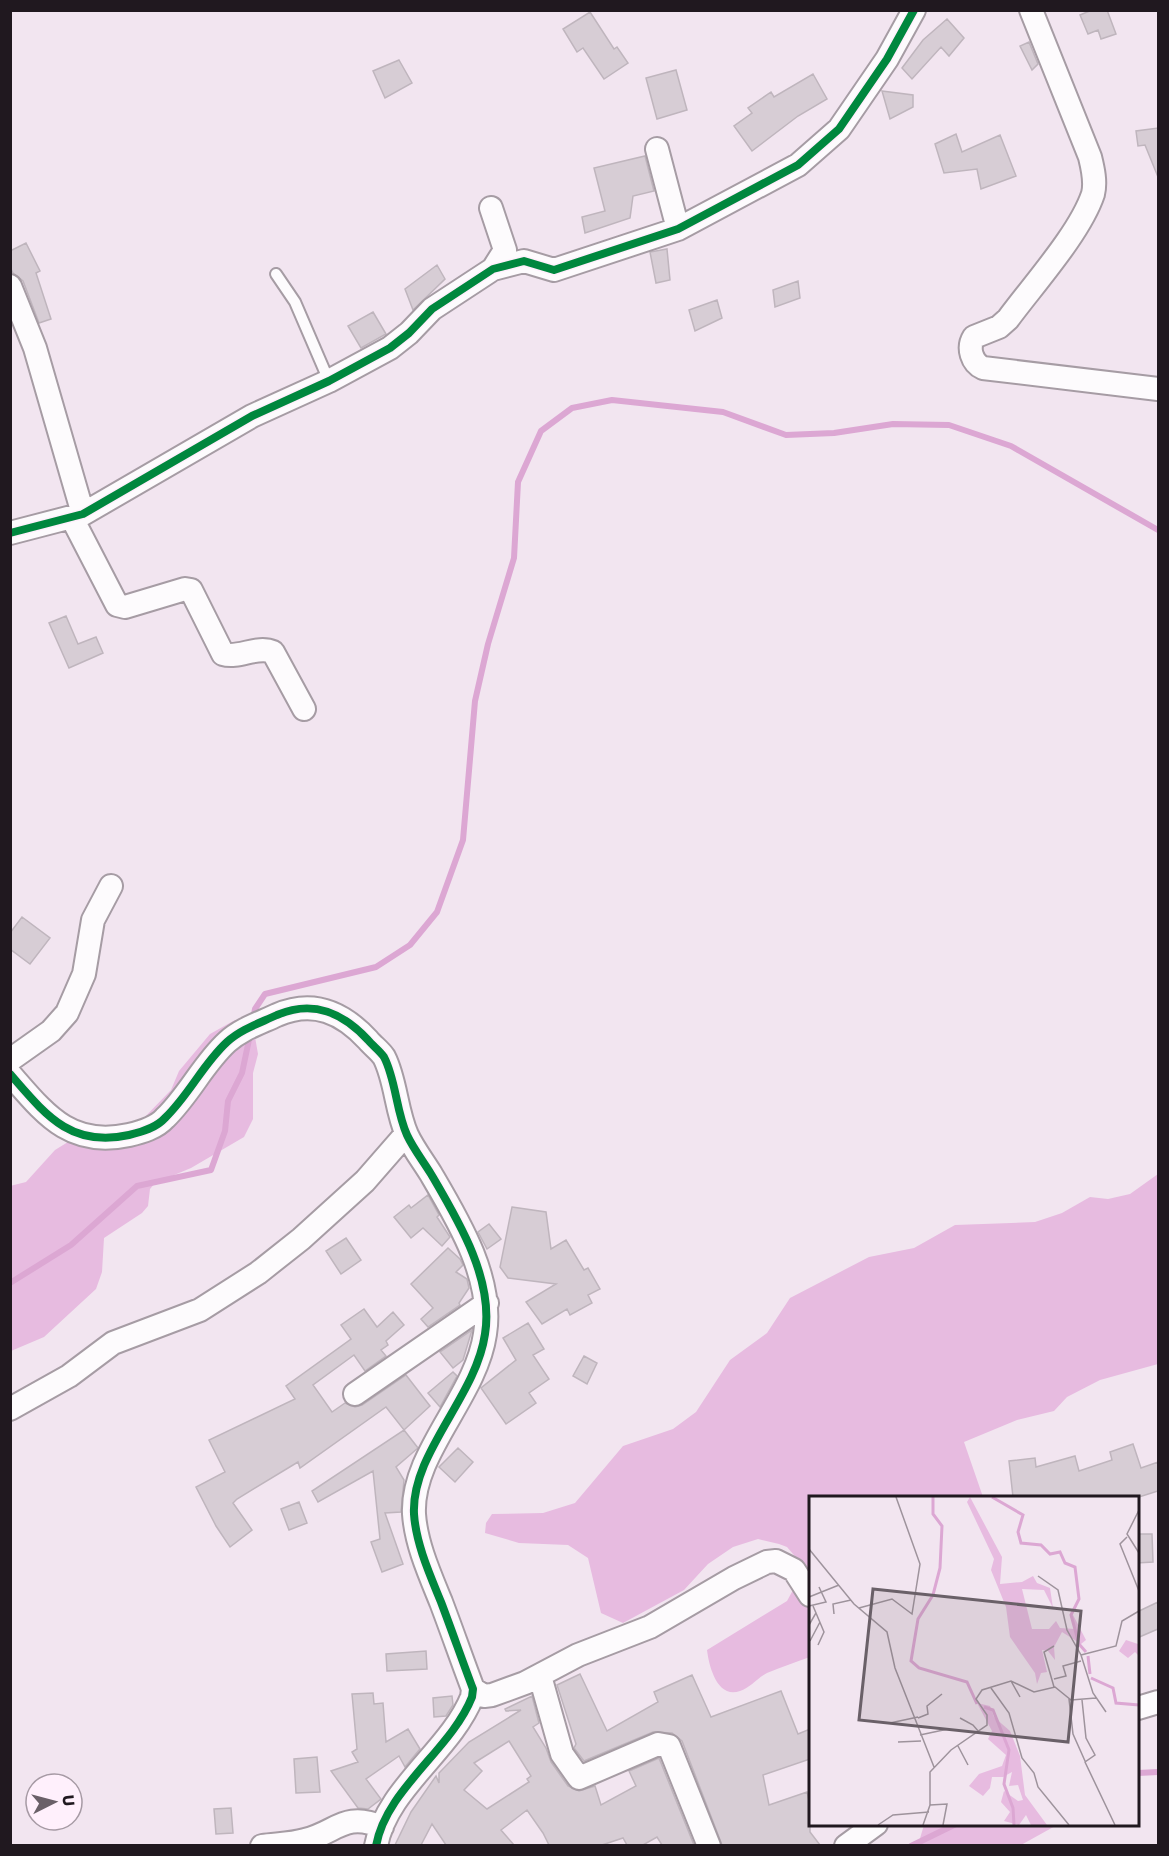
<svg xmlns="http://www.w3.org/2000/svg" width="1169" height="1856" font-family="Poppins,sans-serif">
<style>
.forest{fill:#e7bbe0}
.lines{fill:none;stroke-linecap:round;stroke-linejoin:round}
.stream{stroke:#dca7d3;stroke-width:6}
.building{fill:#d7cdd5;stroke:#bfb5bd;stroke-width:1.5;fill-rule:evenodd}
.lane-casing{stroke:#a69ca4;stroke-width:14}
.street-casing{stroke:#a69ca4;stroke-width:26}
.lane{stroke:#fdfbfd;stroke-width:10}
.street{stroke:#fdfbfd;stroke-width:22}
.cycleway-casing{stroke:#fff0fc;stroke-width:11}
.cycleway{stroke:#00873e;stroke-width:8}
.inset-river{fill:none;stroke:#dca7d3;stroke-width:3}
.inset-road{fill:none;stroke:#9e939c;stroke-width:1.5}
.view{fill:#6a6068;fill-opacity:0.15;stroke:#6a6068;stroke-width:3}
.inset-edge{fill:none;stroke:#20181f;stroke-width:3}
</style>
<rect width="100%" height="100%" fill="#f2e5f0"/>
<path class="forest" d="M235,1020L253,1021L258,1028L255,1037L258,1054L253,1073V1119L244,1137L191,1168L155,1183L150,1189L148,1206L142,1213L104,1238L102,1272L96,1289L44,1337L11,1351L10,1186L26,1182L55,1150L89,1129L121,1127L141,1121L171,1090L179,1071L210,1034Z
M1158,1174V1364L1100,1380L1067,1397L1054,1411L1017,1420L964,1442L983,1497L810,1498V1657C796,1662 781,1667 767,1673C757,1678 750,1688 740,1691C717,1699 709,1666 707,1650L787,1601L805,1568L787,1547L779,1544L758,1539L733,1547L708,1564L684,1590L623,1623L601,1613L588,1558L568,1545L519,1543L485,1533L486,1523L492,1514L543,1513L575,1503L623,1446L673,1429L696,1412L730,1360L767,1333L790,1298L869,1257L914,1248L955,1225L1035,1222L1062,1213L1090,1197L1108,1199L1130,1194Z
M924,1825V1824L1057,1825L1021,1845H918Z"/>
<g class="lines">
<path class="stream" d="M253,1019L255,1009L265,994L376,967L410,945L437,912L463,840L475,701L488,644L514,558L518,482L541,431L572,408L612,400L723,412L786,435L834,433L893,424L949,425L1011,446L1158,530
M10,1283L71,1245L137,1186L211,1170L225,1131L228,1101L242,1073L250,1035
M1138,1773L1158,1772
M911,1846L956,1824"/>
</g>
<path class="building" d="M1092,10H1107L1116,34L1101,39L1098,30L1088,34L1080,15Z
M590,12L614,49L617,47L628,63L604,79L583,48L577,52L563,29Z
M947,19L964,38L949,56L941,47L912,79L902,68L923,40Z
M1029,42L1038,64L1032,70L1020,46Z
M399,60L412,83L385,98L373,71Z
M676,70L687,110L657,119L646,78Z
M813,74L827,99L798,116L752,151L734,126L752,113L748,108L771,92L774,97Z
M882,91L913,95V107L890,119Z
M1158,128V177L1145,145L1138,146L1136,131Z
M956,134L962,152L1000,135L1016,176L981,189L977,169L944,173L935,144Z
M645,156L654,191L633,196L630,218L585,233L582,217L605,211L594,168Z
M26,243L40,271L36,273L51,319L39,323L23,281L13,273L10,267V251Z
M667,249L670,280L656,283L650,252Z
M437,265L445,279L413,310L405,289Z
M798,281L800,298L775,307L773,290Z
M717,300L722,318L695,331L689,310Z
M373,312L386,334L361,348L348,326Z
M66,616L78,644L96,637L103,653L69,668L49,623Z
M22,917L50,938L30,964L10,949V933Z
M428,1195L439,1215L437,1217L450,1237L442,1246L423,1228L411,1238L394,1217L409,1205L411,1208Z
M512,1207L546,1212L551,1249L566,1240L584,1270L588,1268L600,1289L588,1295L592,1303L570,1315L567,1309L542,1324L526,1302L556,1284L508,1278L500,1267Z
M489,1224L501,1239L487,1249L478,1232Z
M346,1238L361,1260L341,1274L326,1251Z
M448,1248L460,1259L463,1265L456,1272L467,1279L469,1288L459,1303L460,1305L428,1327L421,1319L433,1308L411,1284Z
M364,1309L377,1327L393,1312L404,1325L386,1341L388,1345L381,1350L386,1356L365,1371L354,1355L313,1385L332,1412L345,1403L355,1407L362,1405L406,1375L430,1406L404,1430L386,1407L300,1468L298,1462L237,1499L233,1503L252,1530L230,1547L216,1526L196,1487L225,1472L209,1440L295,1399L286,1386L351,1339L341,1325Z
M528,1323L544,1349L533,1355L549,1379L529,1393L536,1403L506,1424L481,1388L516,1360L503,1338Z
M472,1330L463,1360L453,1368L440,1352Z
M584,1356L597,1363L587,1384L573,1376Z
M453,1372L457,1376L440,1407L428,1393Z
M404,1430L418,1448L396,1467L404,1480L401,1512L385,1513L403,1564L382,1572L371,1542L380,1539L373,1471L318,1502L312,1491Z
M1133,1444L1141,1468L1158,1462V1491L1139,1497H1013L1009,1461L1035,1458L1036,1467L1075,1456L1079,1471L1112,1460L1110,1452Z
M458,1448L473,1462L455,1482L439,1467Z
M299,1502L307,1523L289,1530L281,1509Z
M1137,1534H1152L1153,1562L1137,1563Z
M1158,1602V1629L1137,1638V1612Z
M426,1651L427,1669L387,1671L386,1654Z
M580,1674L607,1731L658,1702L654,1692L692,1675L711,1717L781,1691L798,1734L810,1729V1759L763,1775L769,1805L807,1792L810,1804V1832L820,1845H722L682,1741L672,1733L653,1732L584,1761L574,1748L576,1744L557,1685Z
M373,1693L374,1704L383,1703L386,1742L408,1729L420,1749L405,1767L399,1756L366,1779L381,1799L368,1809L358,1808L331,1771L358,1762L352,1752L357,1749L352,1694Z
M452,1696L453,1705L446,1716L434,1717L433,1698Z
M532,1696L539,1723L533,1727L546,1748L551,1762L568,1786L579,1791L595,1786L601,1805L636,1786L629,1771L659,1758L694,1845H662L657,1837L643,1845H627L623,1838L602,1845H549L543,1833L527,1810L501,1830L514,1845H446L432,1824L421,1845H395L411,1812L436,1776L439,1783V1773L469,1742L521,1710L506,1711L505,1709ZM509,1741L531,1776L527,1779L529,1782L487,1809L464,1790L482,1771L474,1763Z
M317,1757L320,1792L296,1793L294,1759Z
M231,1808L233,1833L216,1834L214,1809Z"/>
<g class="lines">
<defs>
<path id="lane" d="M276,274L295,302L329,381"/>
<path id="street" d="M1031,10L1090,157C1093,169 1096,182 1093,194C1080,233 1033,285 1008,319L999,327L974,337C967,348 972,363 983,368L1158,389
M657,149L678,229
M491,208L505,250L493,269
M10,286L35,348L83,514
M72,518L117,605L125,607L185,589L191,590L223,654C239,659 257,645 273,652L304,709
M10,533L83,514L252,416L329,381L390,348L409,333L432,309L493,269L524,261L554,270L678,229L798,165L839,129L887,59L914,10
M10,1060L51,1031L67,1013L84,974L93,920L111,886
M10,1074C45,1114 70,1148 129,1135C142,1132 156,1128 165,1118C189,1095 203,1064 227,1042C241,1029 260,1023 277,1015C314,999 343,1013 368,1040C373,1046 380,1051 384,1057C396,1080 396,1111 407,1135C413,1148 423,1161 431,1174C458,1220 494,1279 485,1334C476,1397 411,1453 414,1514C416,1544 430,1575 441,1602C452,1631 462,1660 473,1689L472,1697C451,1750 386,1789 376,1846
M355,1394L487,1303
M10,1409L69,1376L113,1343L200,1310L258,1273L301,1239L365,1181L406,1134
M540,1676L562,1754L579,1778L658,1744L669,1746L709,1846
M473,1689L484,1696L492,1695L525,1683L578,1655L650,1627L734,1578L767,1562L776,1561L794,1570L810,1595
M1138,1708L1158,1702
M262,1846C276,1844 292,1844 305,1840C336,1833 344,1811 382,1827
M846,1846L876,1824"/>
</defs>
<use href="#lane" class="lane-casing"/>
<use href="#street" class="street-casing"/>
<use href="#lane" class="lane"/>
<use href="#street" class="street"/>
<defs>
<path id="cycleway" d="M10,533L83,514L252,416L329,381L390,348L409,333L432,309L493,269L524,261L554,270L678,229L798,165L839,129L887,59L914,10
M10,1074C45,1114 70,1148 129,1135C142,1132 156,1128 165,1118C189,1095 203,1064 227,1042C241,1029 260,1023 277,1015C314,999 343,1013 368,1040C373,1046 380,1051 384,1057C396,1080 396,1111 407,1135C413,1148 423,1161 431,1174C458,1220 494,1279 485,1334C476,1397 411,1453 414,1514C416,1544 430,1575 441,1602C452,1631 462,1660 473,1689L472,1697C451,1750 386,1789 376,1846"/>
</defs>
<use href="#cycleway" class="cycleway-casing"/>
<use href="#cycleway" class="cycleway"/>
</g>
<g transform="translate(809 1496)">
<rect width="330" height="330" fill="#f2e5f0"/>
<path d="M161,1L193,61L191,88L213,86L224,80L228,87L241,92L244,112L235,94L213,93L223,133H240L247,125L251,132L265,133L263,117L277,144L272,148L253,136L245,151L246,164L239,155L233,154L238,176L232,177L228,188L226,177L201,141L197,111L182,74L185,63L158,6ZM317,144L329,148L330,160L326,156L319,162L310,155ZM168,207L181,210L185,221L201,235L211,260L216,299L238,329H222L217,319L210,329L195,325L201,316L192,306L195,295L209,305L214,304L209,289L200,290L203,276L194,281H183L181,292L174,300L160,290L170,278L193,270L197,259L179,243L183,235Z" fill="#e7bbe0"/>
<path class="inset-river" d="M124,1V18L133,30L131,72L124,99L109,123L102,165L110,172L158,186L168,208M183,1L214,19L209,36L212,47L232,49L241,58L251,56L256,67L266,71L270,103L262,119L270,148L277,156M279,160L281,178M282,182L304,192L307,207L330,209M175,211L184,214L200,254L195,288L204,312L205,329"/>
<path class="inset-road" d="M330,14L318,38L330,57M318,41L311,48L330,95M0,53L45,108L78,136L86,172L125,271M229,80L249,94L258,134L272,159L284,197L297,216M0,101L30,89M0,110L17,106L10,91M50,112L83,103L103,118L111,68L87,1M7,117L15,136L9,149M25,118L24,108L42,104M0,129L7,117L4,110M1,145L11,126M245,150L235,156L245,191M272,159L307,150L313,125L330,115M245,183L257,180L254,170L272,165M202,185L211,201M182,192L200,217L213,262L225,277L229,291L260,329M260,203L264,238L276,265M273,204L277,242L286,259L276,266L306,329M109,222L119,218L118,210L133,198M151,222L164,229L170,236M81,227L109,221M111,239L139,233M89,246L112,245M149,250L159,269M121,309L138,308L134,329M69,329L84,319L120,316M114,329L121,309V276L142,254L178,229V219L167,203L173,194L202,185L225,196L246,191L262,204L287,202"/>
<path class="view" d="M64,93L272,115L259,246L50,224Z"/>
<rect width="330" height="330" class="inset-edge"/>
</g>
<rect width="1169" height="1856" fill="none" stroke="#20181f" stroke-width="24"/>
<g transform="translate(54 1802) rotate(84)"><circle r="28" fill="#fff0fc" stroke="#a69aa4" stroke-width="1.5"/>
<path d="M0-4.5L10 22L0 15L-10 22Z" fill="#6a6068"/>
<text y="-9" font-size="16" font-weight="bold" text-anchor="middle" fill="#20181f">U</text>
</g>
</svg>
